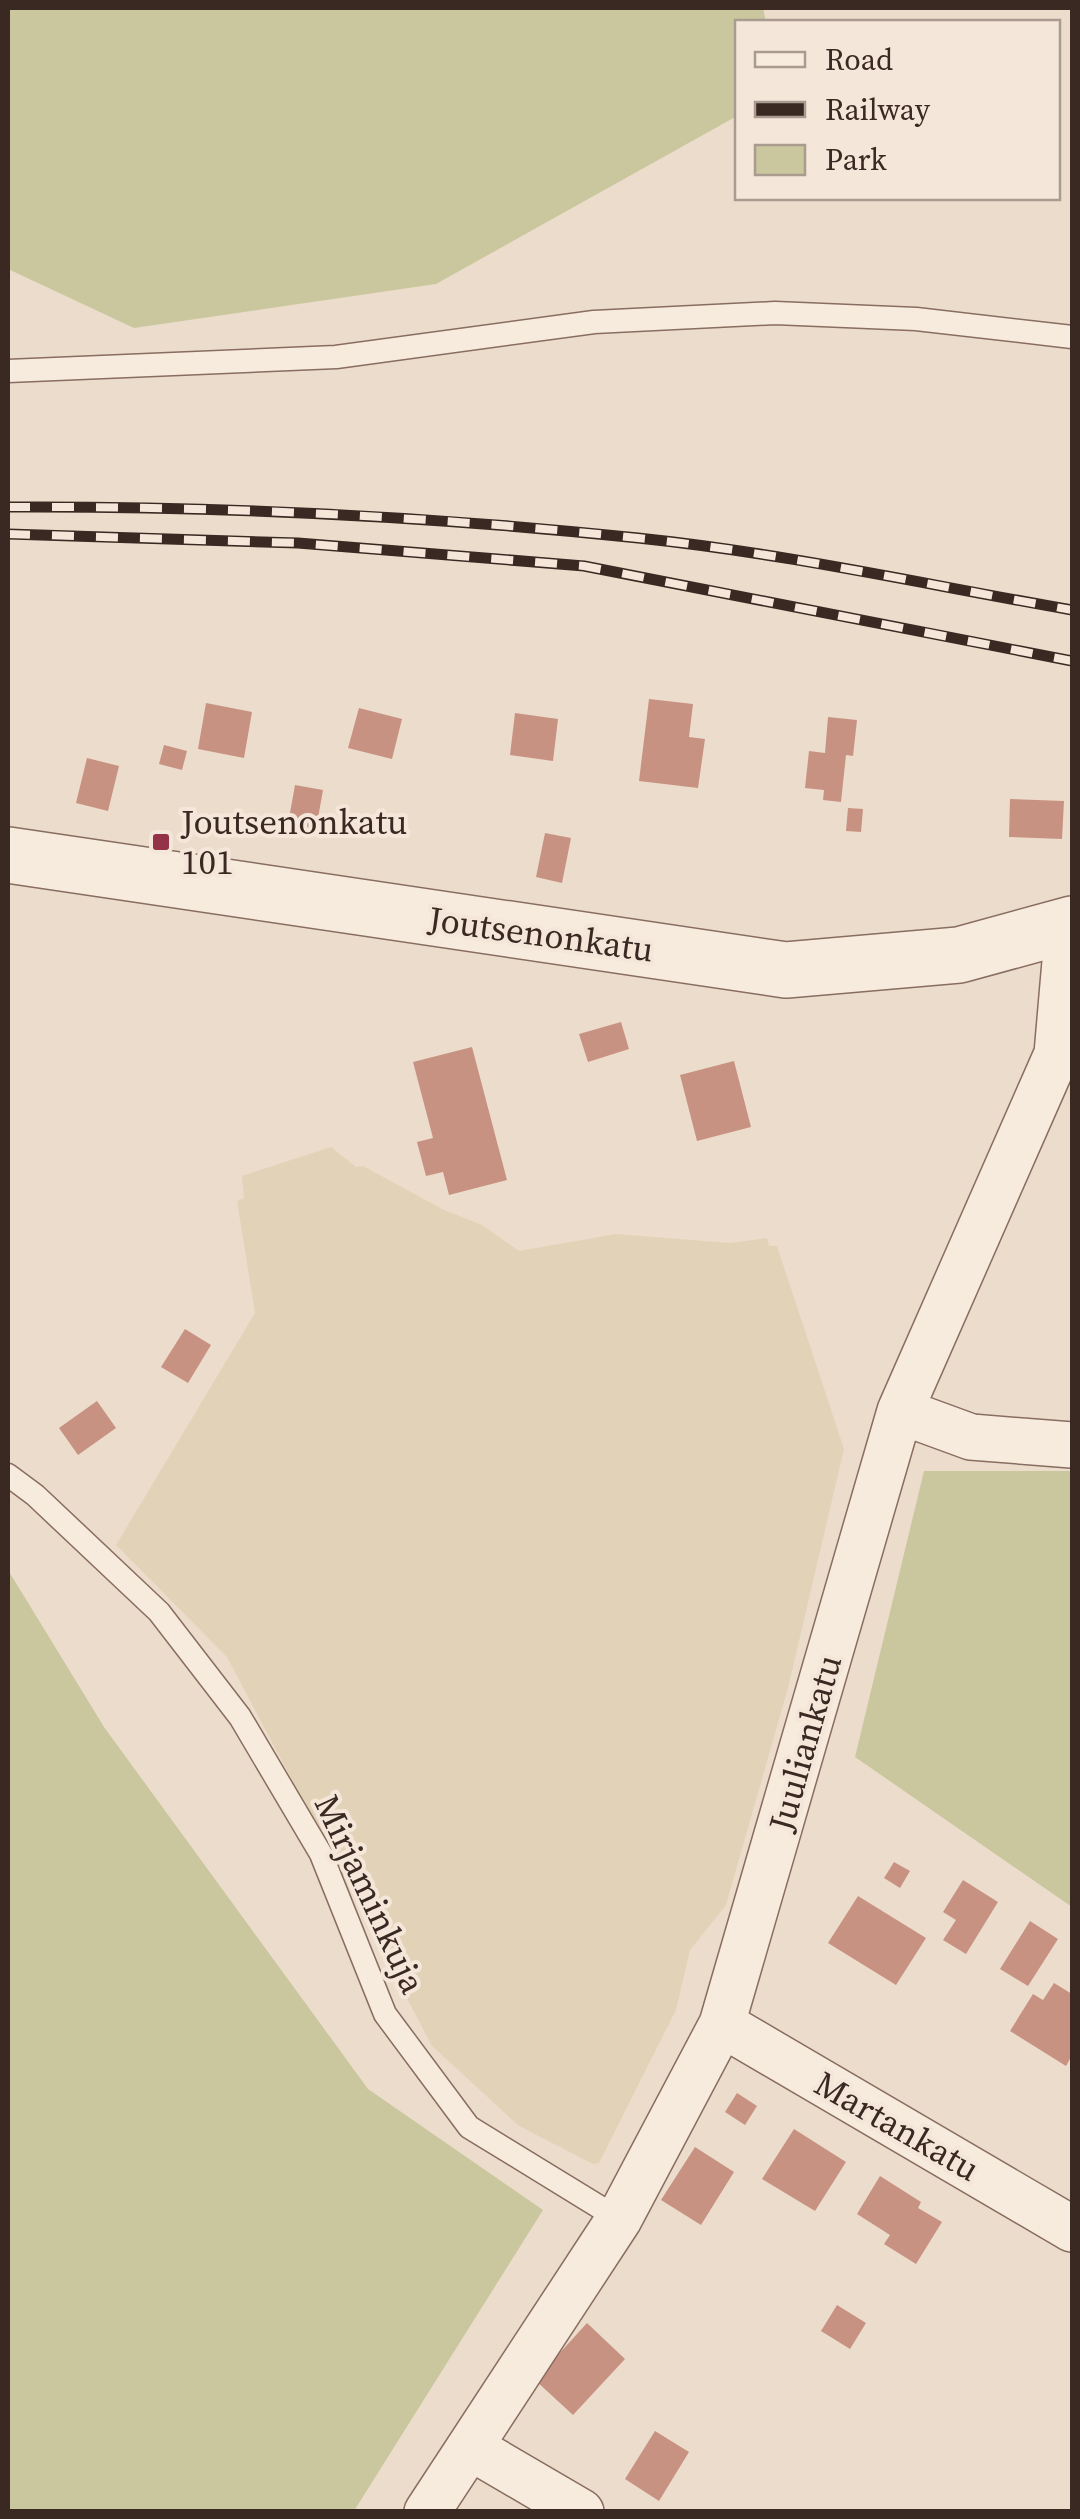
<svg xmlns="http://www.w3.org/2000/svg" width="1080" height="2519" font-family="'Source Serif 4',serif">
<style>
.farmland{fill:#e2d3b8}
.green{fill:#cac79f}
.building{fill:#c89283}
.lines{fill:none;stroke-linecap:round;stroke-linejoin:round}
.service-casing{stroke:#886d60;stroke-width:25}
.minor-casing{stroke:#886d60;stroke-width:48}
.tertiary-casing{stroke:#886d60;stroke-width:58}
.service{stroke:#f7ebde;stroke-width:22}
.minor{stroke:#f7ebde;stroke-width:45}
.tertiary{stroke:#f7ebde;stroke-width:55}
.rail-casing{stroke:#3a2922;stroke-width:11}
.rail{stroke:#f4e7da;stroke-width:8;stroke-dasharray:22;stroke-linecap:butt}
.poi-dot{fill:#943347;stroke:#f4e7da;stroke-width:4}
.labels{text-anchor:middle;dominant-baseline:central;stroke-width:8;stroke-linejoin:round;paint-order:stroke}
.poi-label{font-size:35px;fill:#3a2922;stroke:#f4e7da;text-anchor:start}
.street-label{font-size:35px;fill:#3a2922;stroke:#f4e7da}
</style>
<rect width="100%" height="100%" fill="#ecdccb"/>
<path class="farmland" d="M331,1147L356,1167L363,1166L444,1210L482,1225L519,1251L616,1234L730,1243L767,1238L769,1246H777L844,1449L788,1688L726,1905L690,1950L676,2010L599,2163L593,2164L519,2126L432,2046L227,1657L116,1545L255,1313L237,1201L244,1198L242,1176Z"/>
<path class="green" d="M8,8H763L766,22H738L737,116L436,284L134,328L8,269Z
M924,1471H1072V1907L855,1757Z
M8,1570L104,1727L368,2089L543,2210L354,2511H8Z"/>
<path class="building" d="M649,699L693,704L689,737L705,739L698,788L639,781Z
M206,703L252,712L244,758L198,749Z
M359,708L402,719L392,759L348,748Z
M515,713L558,719L553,761L510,755Z
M828,717L857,720L853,756L846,755L841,802L823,800L824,790L805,788L809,751L825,753Z
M164,745L187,751L182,770L159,764Z
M87,758L119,766L108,811L76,803Z
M295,785L323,790L316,829L288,824Z
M1010,799L1064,801L1062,839L1009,837Z
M848,808L863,809L861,832L846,831Z
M545,833L571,838L562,883L536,877Z
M621,1022L629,1049L588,1062L579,1034Z
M472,1047L507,1180L449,1195L443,1172L426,1176L417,1142L433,1138L413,1062Z
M734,1061L751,1127L697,1141L680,1075Z
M185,1329L211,1345L188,1383L161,1367Z
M97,1401L116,1428L78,1455L59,1428Z
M894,1862L910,1871L900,1888L884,1878Z
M963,1880L998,1902L966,1954L943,1940L956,1920L943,1912Z
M858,1896L926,1938L896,1985L828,1943Z
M1030,1921L1058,1939L1028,1986L1000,1969Z
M1054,1983L1072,1994V2055L1066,2066L1010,2031L1033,1994L1043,2000Z
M737,2093L757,2106L745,2125L725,2112Z
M794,2129L846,2162L815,2211L762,2179Z
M695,2147L734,2172L701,2225L661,2200Z
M880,2176L921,2202L918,2208L942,2222L916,2264L884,2244L890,2235L857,2214Z
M837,2305L866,2323L850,2349L821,2331Z
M587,2323L625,2359L573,2415L535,2380Z
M655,2431L689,2452L659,2501L625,2479Z"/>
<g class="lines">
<defs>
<path id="service" d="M8,371L336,357L594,322L775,313L916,319L1072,337
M8,1475L35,1495L159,1612L240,1717L321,1854L385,2014L469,2127L619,2219"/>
<path id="minor" d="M900,1411L971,1437L1072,1445
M722,2024L1072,2229
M470,2447L581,2512
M427,2512L619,2219L722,2024L900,1411L1057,1054L1068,927"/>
<path id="tertiary" d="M8,855L786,970L959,955L1072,924"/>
</defs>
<use href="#service" class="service-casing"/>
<use href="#minor" class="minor-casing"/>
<use href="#tertiary" class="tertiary-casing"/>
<use href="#service" class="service"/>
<use href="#minor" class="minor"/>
<use href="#tertiary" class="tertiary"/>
<defs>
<path id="rail" d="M8,507C218,506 428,516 638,538C784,553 928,585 1072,610
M8,534L298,543L584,566L1072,661"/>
</defs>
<use href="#rail" class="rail-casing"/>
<use href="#rail" class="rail"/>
</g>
<rect class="poi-dot" x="151" y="832" width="20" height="20" rx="5"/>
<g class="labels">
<g class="poi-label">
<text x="181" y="822">Joutsenonkatu<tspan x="181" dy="40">101</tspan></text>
</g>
<g class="street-label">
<text transform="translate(541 934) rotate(8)">Joutsenonkatu</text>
<text transform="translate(805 1743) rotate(-74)">Juuliankatu</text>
<text transform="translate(370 1894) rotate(65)">Mirjaminkuja</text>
<text transform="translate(897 2126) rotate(30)">Martankatu</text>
</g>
</g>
<rect width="1080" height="2519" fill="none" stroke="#3a2922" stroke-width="20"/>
<rect x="735" y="20" width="325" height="180" fill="#f4e7da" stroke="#aa9b90" stroke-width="2.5"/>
<rect x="755" y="52" width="50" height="15" fill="#f7ebde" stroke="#aa9b90" stroke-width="2.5"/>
<text x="825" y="70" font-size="30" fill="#3a2922">Road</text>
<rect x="755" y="102" width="50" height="15" fill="#3a2922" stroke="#aa9b90" stroke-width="2.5"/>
<text x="825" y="120" font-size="30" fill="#3a2922">Railway</text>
<rect x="755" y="145" width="50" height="30" fill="#cac79f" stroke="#aa9b90" stroke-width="2.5"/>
<text x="825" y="170" font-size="30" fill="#3a2922">Park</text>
</svg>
